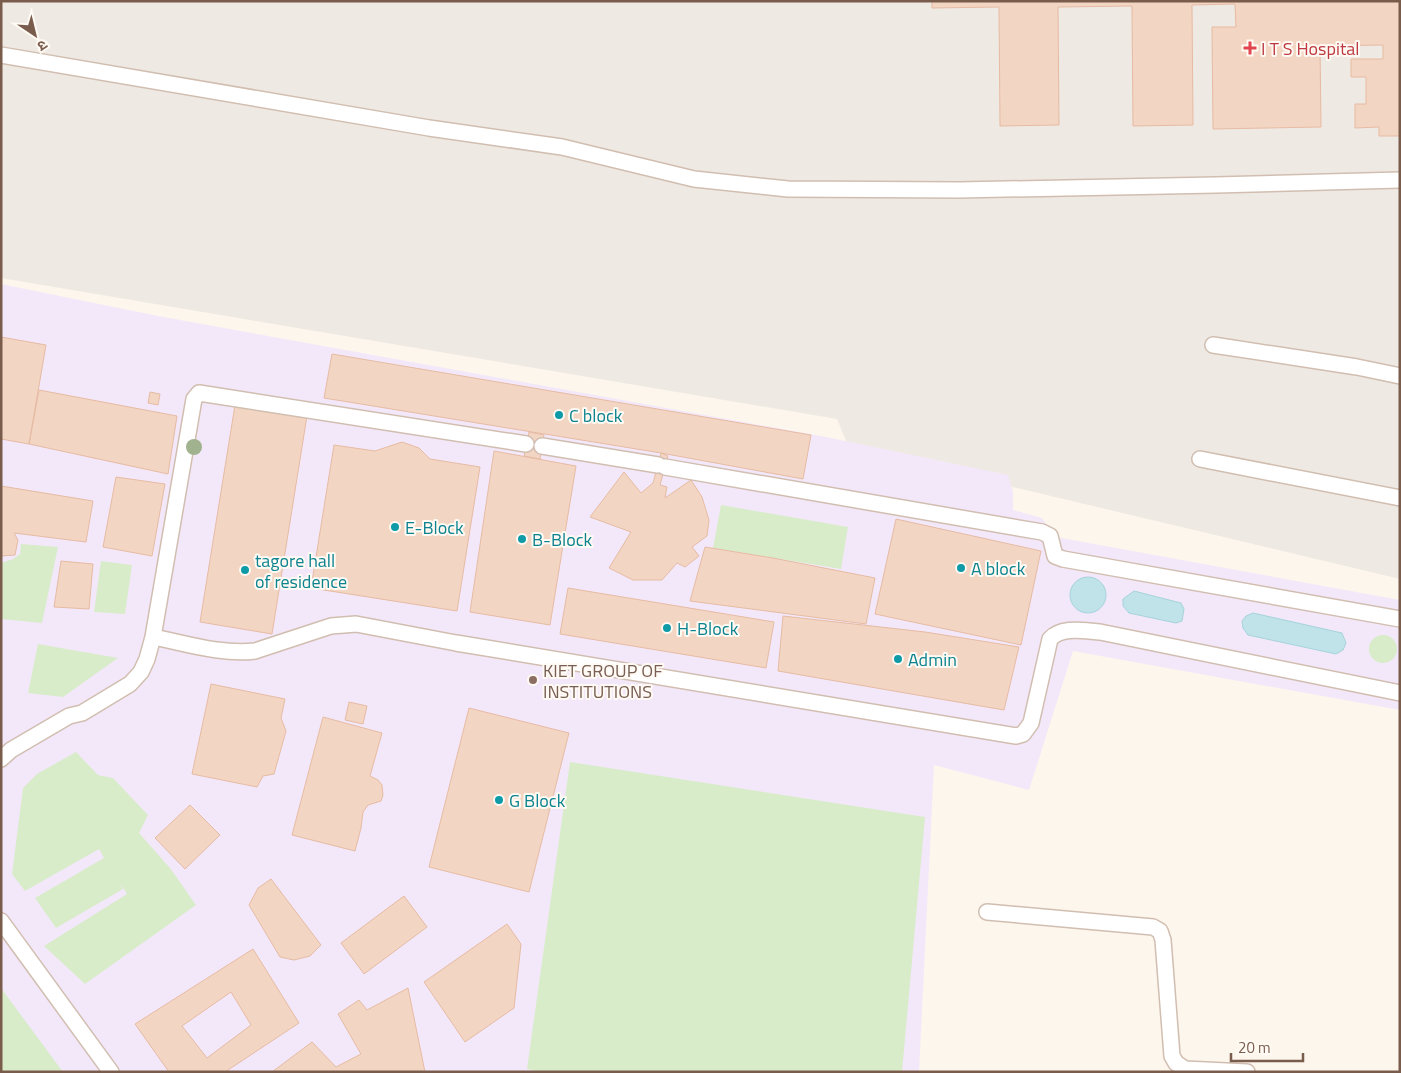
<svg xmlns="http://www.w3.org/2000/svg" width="1401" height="1073" font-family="'Titillium Web','Noto Sans Devanagari',sans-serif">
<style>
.industrial{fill:#efe9e4}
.education{fill:#f3e8fa}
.green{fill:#d8ecc9}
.water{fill:#bfe3e8;stroke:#a5d3da}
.building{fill:#f3d5c3;stroke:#e6bba3;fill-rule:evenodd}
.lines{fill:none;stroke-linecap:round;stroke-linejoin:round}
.lane-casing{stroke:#d1beb0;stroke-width:18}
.lane{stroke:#fff;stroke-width:15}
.tree{fill:#a0b28e}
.health-dot{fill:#e0444e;stroke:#fffaf3;stroke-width:2}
.culture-dot{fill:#0f9aa8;stroke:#fffaf3;stroke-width:2}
.education-dot{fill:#8d6e63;stroke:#fffaf3;stroke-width:2}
.labels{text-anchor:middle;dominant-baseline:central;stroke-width:4;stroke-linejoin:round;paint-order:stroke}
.health-label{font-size:18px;fill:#be3a42;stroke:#fffaf3;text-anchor:start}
.culture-label{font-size:18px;fill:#0d838f;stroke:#fffaf3;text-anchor:start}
.education-label{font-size:18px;fill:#785e54;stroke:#fffaf3;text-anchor:start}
</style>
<rect width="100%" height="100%" fill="#fdf6ec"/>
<path class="industrial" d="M1,1H1400V579L849,448L837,419L1,278Z"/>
<path class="education" d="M1,284L158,316L821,436L1008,475L1013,492V510L1042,518L1056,537L1400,600V710L1073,651L1029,790L934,765L919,1072H1Z"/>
<path class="green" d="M721,505L848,527L841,569L713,548Z
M21,544L58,547L42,623L1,619V563L13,559L20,554Z
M101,561L132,565L125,614L94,612Z
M1369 649a14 14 0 1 1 28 0a14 14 0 1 1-28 0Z
M38,644L118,658L63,697L28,693Z
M76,752L98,775L113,778L148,815L139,833L170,868L196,905L85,984L44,946L127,894L118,880L123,889L56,928L35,898L104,858L99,849L25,891L12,874L23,788L37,774Z
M570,762L925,817L902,1072H540L527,1069Z
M1,988L63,1072H1Z"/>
<path class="water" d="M1070 595a18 18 0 1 1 36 0a18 18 0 1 1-36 0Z
M1134,591L1181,603L1184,609L1182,621L1176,623L1129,613L1123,606V599Z
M1253,613L1342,633L1346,643L1343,650L1336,654L1248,635L1243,628L1242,621L1246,616Z"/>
<path class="building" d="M932,1H1400V136H1379V127L1355,128V104H1366V77H1351V59H1383V45L1320,46L1321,127L1213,129L1212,27H1236L1235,4L1192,5L1193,125L1133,126L1132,6L1058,7L1059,125L1000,126L999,7L932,8Z
M1,337L46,345L29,444L1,439Z
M332,354L811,435L803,479L661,453L324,398Z
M39,390L177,416L168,474L29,444Z
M150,392L160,394L158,405L148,403Z
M235,405L307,416L272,634L200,622Z
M529,432L544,435L540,459L524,456Z
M402,442L419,448L430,459L480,467L457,611L311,588L334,445L375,451Z
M494,451L576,466L550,625L470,612Z
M661,453L668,456L660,485L667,487L665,498L691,480L702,497L709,520L707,536L692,547L699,556L685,567L677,563L662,580H633L609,568L631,532L590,517L624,472L641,493L653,483Z
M116,477L165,484L152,556L103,547Z
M1,486L93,501L86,542L14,533L18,540L15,555L1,556Z
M896,519L1041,551L1021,645L875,614Z
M705,547L773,558L875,578L866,624L690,601Z
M61,561L93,564L89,609L54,607Z
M568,588L774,622L766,668L560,634Z
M783,616L925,632L1019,647L1004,710L778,671Z
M211,684L285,699L281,718L286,731L274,774L263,776L257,787L192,774Z
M349,702L367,706L363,724L345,720Z
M469,708L569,733L529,892L429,867Z
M323,717L382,733L370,776L378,780L382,785L383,795L381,801L368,805L363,812L361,828L355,851L292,835Z
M190,805L220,835L185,869L155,838Z
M271,879L321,945L310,956L294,960L280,957L249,905L258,888Z
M404,896L427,927L364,974L341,943Z
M507,924L521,944L514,1008L465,1042L424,982Z
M253,949L299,1023L225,1072H169L135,1024ZM231,992L251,1025L207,1058L182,1026Z
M408,988L425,1072H272L312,1042L336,1067L361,1054L338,1014L359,1000L367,1010Z"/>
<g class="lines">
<defs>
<path id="lane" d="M1,55L429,128L562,147L694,179L788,189L959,190L1216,185L1400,180
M1213,345L1357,367L1400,376
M542,446L658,465
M1200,459L1400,498
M665,467L1042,532L1050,536L1055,556L1063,559L1400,619
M153,637C185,643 221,655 255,651L331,626L356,624L456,643L1016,736L1023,734L1031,723L1050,639C1062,626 1084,631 1100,632L1400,693
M1,759L11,750L69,716L82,713L130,684L141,672L147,659L153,637L194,399L199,393L526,444
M987,912L1153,927L1160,931L1163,940L1172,1056L1176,1063L1185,1069L1247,1072
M1,921L111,1072"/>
</defs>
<use href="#lane" class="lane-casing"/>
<use href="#lane" class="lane"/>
</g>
<circle class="tree" cx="194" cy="447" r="8"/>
<path class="health-dot" d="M1247.5 40.5h5v5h5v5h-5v5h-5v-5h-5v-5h5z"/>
<g class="culture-dot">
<circle cx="559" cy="415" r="5"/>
<circle cx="395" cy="527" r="5"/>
<circle cx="522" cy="539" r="5"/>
<circle cx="961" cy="568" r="5"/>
<circle cx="245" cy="570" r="5"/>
<circle cx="667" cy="628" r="5"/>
<circle cx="898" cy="659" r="5"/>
<circle cx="499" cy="800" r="5"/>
</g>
<circle class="education-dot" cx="533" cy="680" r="5"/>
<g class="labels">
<g class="health-label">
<text x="1261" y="48">I T S Hospital</text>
</g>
<g class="culture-label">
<text x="569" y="415">C block</text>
<text x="405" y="527">E-Block</text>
<text x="532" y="539">B-Block</text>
<text x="255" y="560">tagore hall<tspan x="255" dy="21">of residence</tspan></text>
<text x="971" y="568">A block</text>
<text x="677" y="628">H-Block</text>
<text x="908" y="659">Admin</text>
<text x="509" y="800">G Block</text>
</g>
<g class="education-label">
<text x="543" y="670">KIET GROUP OF<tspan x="543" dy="21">INSTITUTIONS</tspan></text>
</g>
</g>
<rect width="1401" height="1073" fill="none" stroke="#7a5c4d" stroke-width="5"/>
<g transform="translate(35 35) rotate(145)" stroke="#fffaf3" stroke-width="4" paint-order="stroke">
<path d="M0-4L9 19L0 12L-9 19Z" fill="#7a5c4d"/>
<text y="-8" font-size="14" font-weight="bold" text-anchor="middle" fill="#7a5c4d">उ</text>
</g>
<path d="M1231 1053v8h72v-8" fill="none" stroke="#7a5c4d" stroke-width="2.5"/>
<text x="1238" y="1053" font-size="15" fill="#7a5c4d" stroke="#fffaf3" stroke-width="4" paint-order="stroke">20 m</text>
</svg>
